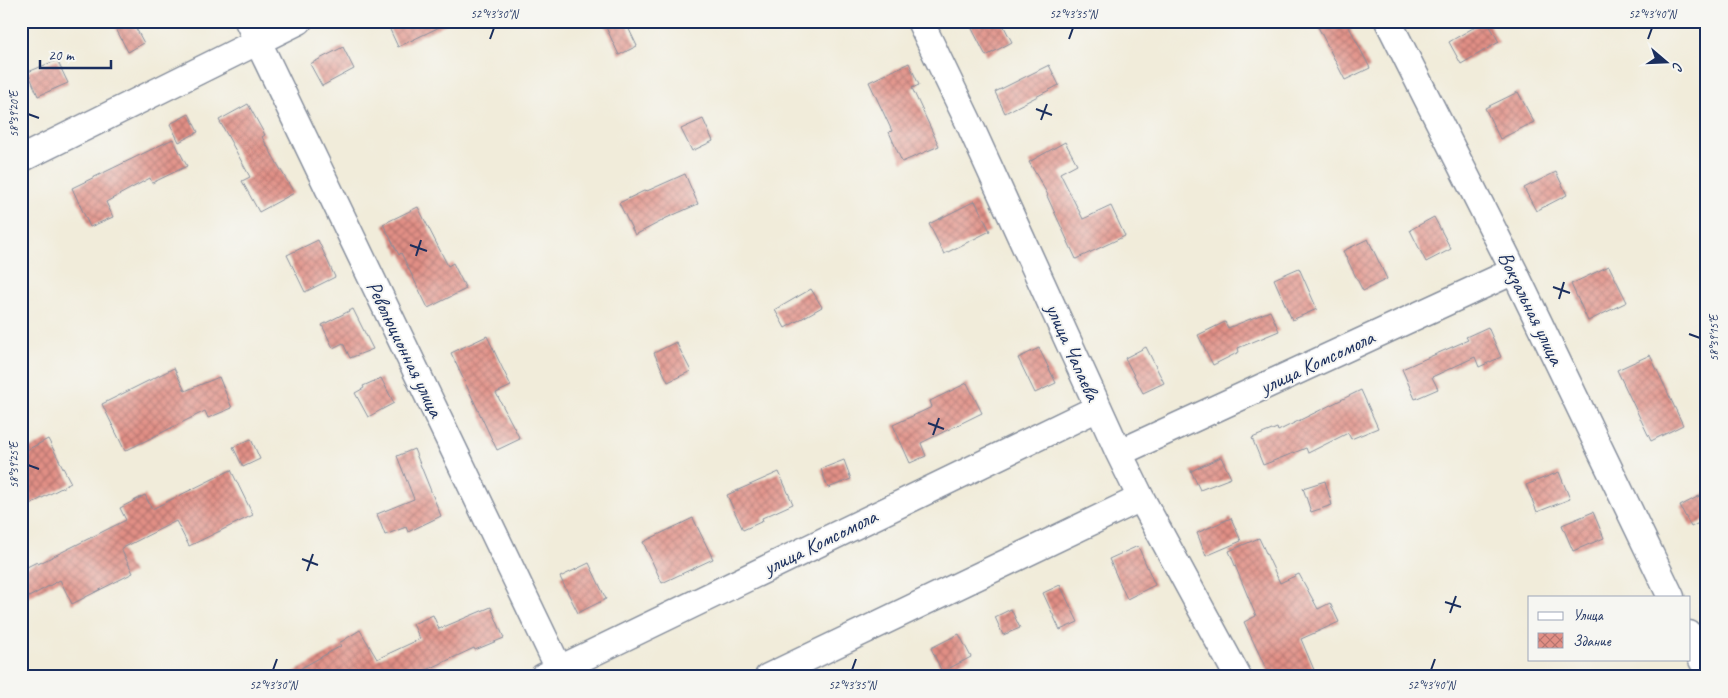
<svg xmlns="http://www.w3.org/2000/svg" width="1728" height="698" font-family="Caveat,sans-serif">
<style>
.building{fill:url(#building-cross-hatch)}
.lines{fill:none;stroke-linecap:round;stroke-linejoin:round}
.street-casing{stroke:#868e9c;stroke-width:29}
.street{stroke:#fff;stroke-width:26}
.ticks{fill:none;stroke:#1b2f5e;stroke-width:2}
.labels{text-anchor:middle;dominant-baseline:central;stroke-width:4;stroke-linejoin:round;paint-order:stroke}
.street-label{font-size:21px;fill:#1b2f5e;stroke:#f6f6f2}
.neatline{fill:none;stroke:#1b2f5e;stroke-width:2}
.ticks-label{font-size:12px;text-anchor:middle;fill:#1b2f5e}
</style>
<defs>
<pattern id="building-cross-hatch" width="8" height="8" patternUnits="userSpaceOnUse" patternTransform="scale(1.25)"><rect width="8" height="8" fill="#e18f85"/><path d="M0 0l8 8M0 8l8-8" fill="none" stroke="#b67570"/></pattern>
</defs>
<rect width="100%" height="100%" fill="#f6f6f2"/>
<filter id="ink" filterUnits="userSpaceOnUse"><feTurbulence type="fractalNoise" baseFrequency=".02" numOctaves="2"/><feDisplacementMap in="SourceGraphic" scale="10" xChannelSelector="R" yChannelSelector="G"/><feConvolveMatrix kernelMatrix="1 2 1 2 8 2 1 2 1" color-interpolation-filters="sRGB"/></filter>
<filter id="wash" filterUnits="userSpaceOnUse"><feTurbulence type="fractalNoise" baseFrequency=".0096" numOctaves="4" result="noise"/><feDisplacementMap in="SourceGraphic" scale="20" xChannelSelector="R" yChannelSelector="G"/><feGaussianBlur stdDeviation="1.12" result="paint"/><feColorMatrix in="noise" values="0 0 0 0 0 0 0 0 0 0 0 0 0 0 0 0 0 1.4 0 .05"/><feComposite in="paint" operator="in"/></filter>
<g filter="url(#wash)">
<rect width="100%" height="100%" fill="#f1ecda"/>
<g id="blocks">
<path class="building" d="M112,21H132L144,43L128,52Z
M386,21H452L398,47Z
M603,21H625L637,46L619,55Z
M968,21H1001L1012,42L986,56Z
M1315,21H1346L1370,68L1345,80Z
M1485,21H1487L1499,42L1461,64L1449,42Z
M343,47L354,69L322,86L310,64Z
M57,60L68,83L38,96L28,72Z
M909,63L919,85L912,88L939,146L902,162L889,132L892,131L869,82Z
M1049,65L1059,85L1005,113L995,92Z
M1518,92L1534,122L1500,139L1485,108Z
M248,104L265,135L262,137L294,193L259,212L242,181L250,177L219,120Z
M189,114L198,132L179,142L170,124Z
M703,119L713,141L692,151L681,129Z
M173,139L187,166L152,183L150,178L106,202L113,217L90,227L72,188Z
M1065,142L1077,164L1060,173L1083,219L1111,206L1125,236L1076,259L1047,196L1048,195L1029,162Z
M1556,172L1567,195L1536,211L1524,188Z
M685,174L698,204L662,220V221L635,235L619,203L646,190L647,191Z
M975,201L990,231L944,254L929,224Z
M418,207L448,266L453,263L466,289L428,308L401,253L399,255L383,224Z
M1434,217L1451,249L1426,262L1410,230Z
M1368,239L1387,279L1363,291L1343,251Z
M318,240L335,277L305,292L287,255Z
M1609,266L1627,302L1588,321L1571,284Z
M1299,268L1317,309L1292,320L1274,279Z
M811,289L822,307L785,328L775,310Z
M353,309L373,349L350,358L343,343L333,348L322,325Z
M1270,311L1279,331L1238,348L1239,352L1213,365L1198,335L1225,322L1228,328Z
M1488,327L1501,357L1479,367L1475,357L1432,377L1438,389L1415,399L1402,369L1468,340L1466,337Z
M487,336L511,386L496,393L520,439L497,450L451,353Z
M676,342L691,371L668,382L654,353Z
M1146,347L1164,383L1143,393L1125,358Z
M1039,348L1056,383L1035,393L1018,358Z
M1650,355L1683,425L1651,441L1617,370Z
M174,368L185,391L219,377L232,408L208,418L205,411L125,451L102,404Z
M381,378L394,403L368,417L355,393L364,388L363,386Z
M967,383L982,413L921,443L926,456L910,463L893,425L932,407L930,401Z
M1361,390L1378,428L1351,439L1348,433L1308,453L1306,448L1263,465L1252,438L1277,428L1278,431Z
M48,439L71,483L21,509V453Z
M251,439L260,459L243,467L233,447Z
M414,449L441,516L408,532L406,527L385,535L377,514L414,499L397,456Z
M1221,457L1231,478L1200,490L1191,471Z
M844,460L851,479L828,488L821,469Z
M231,470L253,515L189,546L176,521L121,549L133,573L72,604L60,580L27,598L21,587V570L37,562L38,564L126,520L120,508L145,495L152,509Z
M779,472L793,504L762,518L763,521L743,530L727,495Z
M1559,472L1570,499L1537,512L1526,485Z
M1325,481L1332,505L1311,512L1303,488Z
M1707,492V519L1691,527L1680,506Z
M1593,512L1604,538L1573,551L1562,525Z
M693,518L713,559L662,583L643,542Z
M1231,518L1241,541L1206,556L1197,533Z
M1259,538L1280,583L1299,574L1318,609L1330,603L1339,622L1301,639L1317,677H1270L1244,622L1256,616L1229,551Z
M1138,546L1155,585L1127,599L1109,559Z
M589,563L606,599L578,613L560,577Z
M1060,585L1078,622L1060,630L1043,593Z
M491,607L504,638L475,650L474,648L412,677H285L341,646L339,643L360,630L377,659L420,639L413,624L433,615L439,629Z
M1011,609L1020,628L1003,635L995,617Z
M959,634L971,657L942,672L931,648Z"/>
</g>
</g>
<g filter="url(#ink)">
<use href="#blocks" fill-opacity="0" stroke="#868e9c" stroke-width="1"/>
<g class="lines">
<defs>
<path id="street" d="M248,21L563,677
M920,21L968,121L1119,453L1141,498L1238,677
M1388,21L1514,271L1671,597
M21,159L299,21
M1119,453L1514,271
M1689,634L1707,670
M543,677L1098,408
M768,677L1141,498"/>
</defs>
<use href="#street" class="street-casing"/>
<use href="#street" class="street"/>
</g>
</g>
<path class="ticks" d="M490,39L494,28M1069,39L1073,28M1648,39L1652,28M1036,109L1052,115M28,114L39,118M1041,120L1047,104M410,245L427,251M416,256L421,240M1553,287L1570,293M1559,299L1564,282M1689,334L1700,338M928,423L944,429M933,435L939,418M28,465L39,469M302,559L318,565M307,571L313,554M1445,602L1461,607M1450,613L1456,596M273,670L277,659M852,670L856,659M1431,670L1435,659"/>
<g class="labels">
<g class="street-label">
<text transform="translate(1531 308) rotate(64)">Вокзальная улица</text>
<text transform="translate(405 349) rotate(64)">Революционная улица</text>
<text transform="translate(1073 352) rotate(66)">улица Чапаева</text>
<text transform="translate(1317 362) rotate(-25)">улица Комсомола</text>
<text transform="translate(820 542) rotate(-26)">улица Комсомола</text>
</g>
</g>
<rect width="1728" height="698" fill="none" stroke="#f6f6f2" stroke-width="55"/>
<rect x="1528" y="596" width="162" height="65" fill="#f6f6f2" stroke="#9ea6b7"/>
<rect x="1538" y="612" width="25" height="8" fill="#ffffff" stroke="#9ea6b7"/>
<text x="1573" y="620" font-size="15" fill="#1b2f5e">Улица</text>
<rect x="1538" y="633" width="25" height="15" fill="url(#building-cross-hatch)" stroke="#9ea6b7"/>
<text x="1573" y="646" font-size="15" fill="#1b2f5e">Здание</text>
<g transform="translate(1666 62) rotate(109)" stroke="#f6f6f2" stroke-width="4" paint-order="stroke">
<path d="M0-4L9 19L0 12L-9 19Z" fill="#1b2f5e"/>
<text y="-8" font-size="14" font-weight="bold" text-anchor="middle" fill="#1b2f5e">С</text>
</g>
<path d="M40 60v8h71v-8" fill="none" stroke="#1b2f5e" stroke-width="2.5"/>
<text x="48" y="60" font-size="15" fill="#1b2f5e" stroke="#f6f6f2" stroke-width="4" paint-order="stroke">20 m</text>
<rect x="28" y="28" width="1672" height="642" class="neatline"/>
<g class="ticks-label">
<text x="494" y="18">52°43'30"N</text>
<text x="1073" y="18">52°43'35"N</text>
<text x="1652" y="18">52°43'40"N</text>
<text transform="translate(14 114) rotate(-90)" y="4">58°39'20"E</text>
<text transform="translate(1714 338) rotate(-90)" y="4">58°39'15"E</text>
<text transform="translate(14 465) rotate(-90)" y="4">58°39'25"E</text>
<text x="273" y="689">52°43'30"N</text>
<text x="852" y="689">52°43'35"N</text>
<text x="1431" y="689">52°43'40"N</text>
</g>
</svg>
